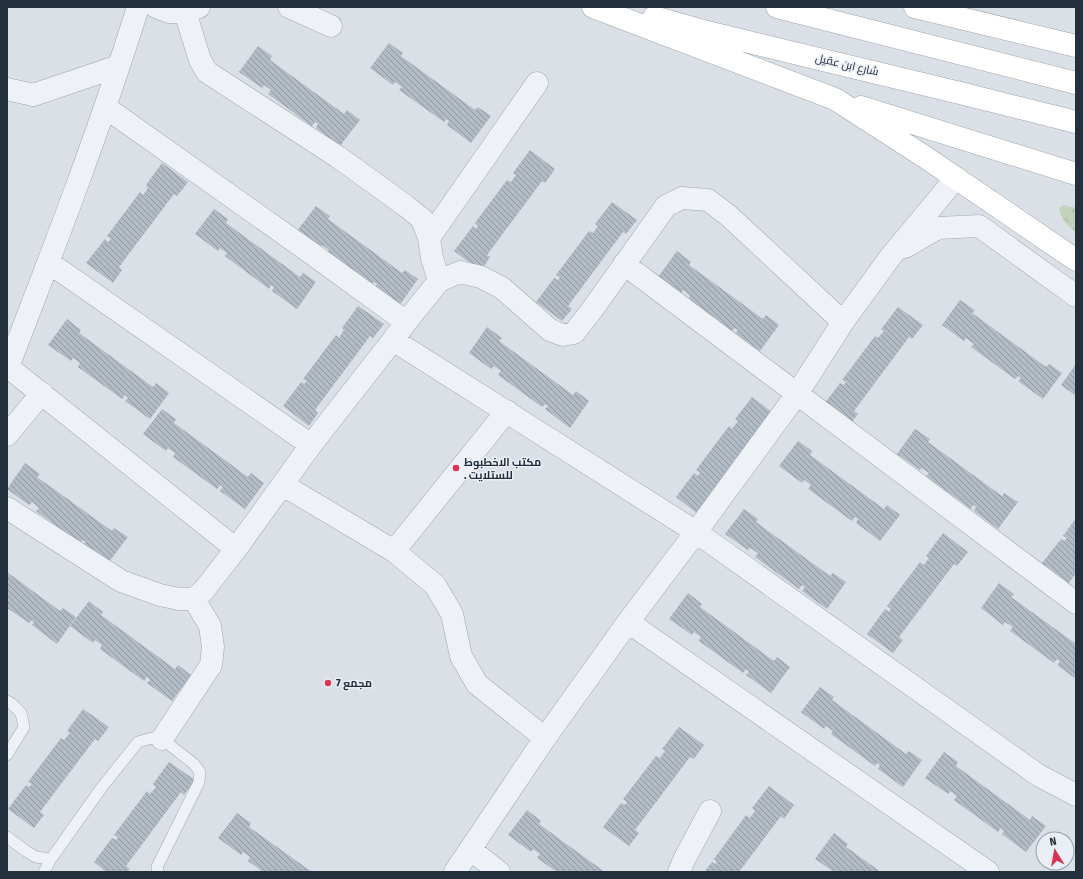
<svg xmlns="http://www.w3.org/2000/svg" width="1083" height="879" font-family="'Fira Sans Condensed',Cairo,sans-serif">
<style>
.park{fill:url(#park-crowns)}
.building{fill:url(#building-back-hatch)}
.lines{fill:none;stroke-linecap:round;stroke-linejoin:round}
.lane-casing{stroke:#a0a7b1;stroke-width:12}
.street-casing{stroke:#a0a7b1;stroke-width:23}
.primary-casing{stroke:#9aa5b4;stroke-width:23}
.lane{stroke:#eef1f5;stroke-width:11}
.street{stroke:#eef1f5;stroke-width:22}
.primary{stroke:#fff;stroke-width:22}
.poi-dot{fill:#d83454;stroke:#eaeff5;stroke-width:1.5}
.labels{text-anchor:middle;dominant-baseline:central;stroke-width:3;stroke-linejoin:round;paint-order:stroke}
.street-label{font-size:11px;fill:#242f3e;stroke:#eaeff5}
.poi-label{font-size:11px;font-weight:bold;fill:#242f3e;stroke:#eaeff5;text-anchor:start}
</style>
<defs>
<pattern id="park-crowns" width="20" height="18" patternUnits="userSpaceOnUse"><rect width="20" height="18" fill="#c2d2bc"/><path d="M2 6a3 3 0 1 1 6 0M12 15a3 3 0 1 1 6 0" fill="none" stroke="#a7b5a3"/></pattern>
<pattern id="building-back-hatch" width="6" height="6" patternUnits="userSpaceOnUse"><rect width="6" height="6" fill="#b2bac4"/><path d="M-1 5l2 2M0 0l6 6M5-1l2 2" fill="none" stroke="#9198a1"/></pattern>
</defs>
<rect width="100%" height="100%" fill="#dbe0e7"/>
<path class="park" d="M1064,205L1076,208V232C1066,225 1062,220 1059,208Z"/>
<path class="building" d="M389,43L403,53L401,56L475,110L478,107L491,116L471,143L447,125L449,121L446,119L444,122L399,90L402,87L395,82L393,85L370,68Z
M258,46L272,56L270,60L344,114L347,110L360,120L340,146L316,128L318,124L315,122L312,126L268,94L271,90L264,85L262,88L239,72Z
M530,150L555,169L545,183L542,181L487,255L490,257L481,271L454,251L473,226L476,229L478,226L475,223L507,180L511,182L516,175L513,173Z
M162,163L188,182L177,196L174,194L119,267L122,270L113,283L86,263L105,239L108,242L111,239L107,236L140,192L143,195L148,188L146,185Z
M612,202L637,220L626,234L623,232L568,306L572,309L562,321L536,302L554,278L558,280L560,277L556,275L589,231L593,233L598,226L595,224Z
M316,206L330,216L328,219L402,273L405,270L418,279L399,306L374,288L377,284L374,282L371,285L327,253L329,250L322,245L320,247L297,231Z
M214,209L228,219L226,223L300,277L303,273L316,282L297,309L272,291L274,287L271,285L269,289L225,256L227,253L220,248L218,251L195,234Z
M677,251L691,262L689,265L763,319L766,315L779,325L760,351L735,333L738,330L735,328L732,331L688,299L690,296L683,290L681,293L658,277Z
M960,300L975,310L972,313L1046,367L1049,364L1062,373L1043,399L1018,381L1021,378L1018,376L1015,379L971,347L974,344L966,338L964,341L942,325Z
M358,306L384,324L373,338L370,336L315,410L318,413L309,426L283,406L301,382L304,384L307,381L303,379L336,335L339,338L344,330L342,328Z
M898,307L923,325L912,339L909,337L854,411L858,414L848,427L822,407L840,383L844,385L846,382L842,380L875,336L878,338L884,331L881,329Z
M67,319L81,330L79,333L153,387L156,383L169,393L150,419L125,401L128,398L125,395L122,399L78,367L80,363L73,358L71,361L48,345Z
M487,327L502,338L499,341L573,395L576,391L589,401L570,428L545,409L548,406L545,404L542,407L498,375L501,371L494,366L491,369L469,353Z
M1076,364V396L1061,385Z
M752,397L777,416L702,517L676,497L694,473L698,476L700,472L696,470L729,426L732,429L738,421L735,419Z
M162,409L176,419L174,423L248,477L251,473L264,483L245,509L220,491L223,487L220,485L217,489L173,457L175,453L168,448L166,451L143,434Z
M915,429L930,439L928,442L1002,496L1004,493L1018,502L998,529L974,511L976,507L973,505L971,509L926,476L929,473L922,468L920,470L897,454Z
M798,441L812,451L810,455L884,509L887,505L900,515L880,541L856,523L858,519L855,517L852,521L808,489L811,485L804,480L802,483L779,466Z
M25,463L40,474L37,477L112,531L114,528L128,537L108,563L83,545L86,542L83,540L80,543L36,511L39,508L32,502L29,505L7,489Z
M744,509L758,519L756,522L830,576L833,573L846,582L827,609L802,591L805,587L802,585L799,589L755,557L758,553L750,548L748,550L725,534Z
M1076,518V565L1075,567L1076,568V573L1069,583L1042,563L1061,539L1064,541L1067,538L1063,536Z
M943,533L968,552L957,566L954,564L899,637L903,640L893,653L867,634L885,609L889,612L891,609L887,606L920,562L924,565L929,558L926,556Z
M7,572L60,611L63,608L76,617L57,644L32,625L34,622L32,620L29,623L7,608Z
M999,583L1014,594L1011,597L1076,644V679L1057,665L1060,662L1057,659L1054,663L1010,631L1013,627L1005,622L1003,625L981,608Z
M688,593L702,604L700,607L774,661L777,657L790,667L771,693L746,675L749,672L746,669L743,673L699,641L701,637L694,632L692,635L669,619Z
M89,601L103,612L101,615L175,669L178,665L191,675L172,701L147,683L150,680L147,677L144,681L100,649L102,645L95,640L93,643L70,626Z
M820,687L834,697L832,700L906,754L909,751L922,760L903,787L878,769L880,765L877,763L875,766L831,734L833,731L826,726L824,729L801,712Z
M83,709L109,727L98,741L95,739L40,812L44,815L34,828L8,809L26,785L29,787L32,784L28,782L61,738L64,740L70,733L67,731Z
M679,727L704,745L694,759L690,757L635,830L639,833L629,846L603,827L621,803L625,805L627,802L623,799L656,756L660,758L665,751L662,749Z
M944,752L958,762L956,766L1030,820L1032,816L1046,826L1026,852L1002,834L1004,831L1001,828L998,832L954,800L957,796L950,791L948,794L925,778Z
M169,762L195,780L184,795L181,792L126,866L130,869L127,872H106L94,862L112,838L116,840L118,837L114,835L147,791L150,794L156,787L153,784Z
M769,786L794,805L784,819L781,816L739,872H704L712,862L715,864L717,862L714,859L746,815L750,818L755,811L752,808Z
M527,810L541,821L539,824L605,872H557L537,858L540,854L533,849L531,852L508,835Z
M237,813L251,823L249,827L312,872H263L248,861L250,857L243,852L241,855L218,838Z
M834,833L848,844L846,847L881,872H834L815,859Z"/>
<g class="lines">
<defs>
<path id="lane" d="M7,701L12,704L21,713L24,727L7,755
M7,837L26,851L36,857L51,859L102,787L138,742L152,738L162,739L194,764L200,772L199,782L157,867L158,872
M44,872L51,859"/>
<path id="street" d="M156,7L169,12H185L199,7
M289,7L331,26
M185,12L200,60L207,72L338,157L406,206L422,219L429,238L432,258L439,281
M7,89L33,95L119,66
M105,107L311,253L406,322
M429,238L537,83
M905,247L938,228L979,226L1076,296
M48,262L311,445
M624,264L1076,603
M393,340L696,532L1038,775L1076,795
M7,367H8C54,248 100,129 138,7
M8,367L236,549
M7,435L42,393
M283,485L394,551L435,585L452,614L461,656L477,684L545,738
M7,508L121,581L160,595L179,599H194L204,590L236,549L311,445L393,340L406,322L439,281L460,272L481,277L502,288L550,330L563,335L574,333L592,310L666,206L682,198L708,200L729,216L843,322
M394,551L507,411
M628,622L988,872
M162,739L211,665L213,647L210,626L194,599
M470,849L499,872
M455,872L545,738L628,622L696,532L797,394L843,322L891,256L956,178
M679,872L684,860L710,811"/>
<path id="primary" d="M593,7L835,99L925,157L1076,260
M777,7L1076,83
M915,7L1076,46
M654,17L707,32L960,93L1076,122
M861,107L1076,174"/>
</defs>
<use href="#lane" class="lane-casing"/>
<use href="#street" class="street-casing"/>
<use href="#primary" class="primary-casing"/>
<use href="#lane" class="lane"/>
<use href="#street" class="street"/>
<use href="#primary" class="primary"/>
</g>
<g class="poi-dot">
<circle cx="456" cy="468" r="4"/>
<circle cx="328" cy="683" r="4"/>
</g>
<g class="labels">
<g class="street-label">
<text transform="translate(847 65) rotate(13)">شارع ابن عقيل</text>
</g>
<g class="poi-label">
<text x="464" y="462">مكتب الاخطبوط<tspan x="464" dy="13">. للستلايت</tspan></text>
<text x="336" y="683">مجمع 7</text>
</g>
</g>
<rect width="1083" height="879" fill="none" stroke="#242f3e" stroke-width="16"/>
<g transform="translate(1055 851) rotate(349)"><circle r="19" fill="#eaeff5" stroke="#9ba2ac"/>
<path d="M0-3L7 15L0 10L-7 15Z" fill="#d83454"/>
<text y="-6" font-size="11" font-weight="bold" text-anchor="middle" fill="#242f3e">N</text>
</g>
</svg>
